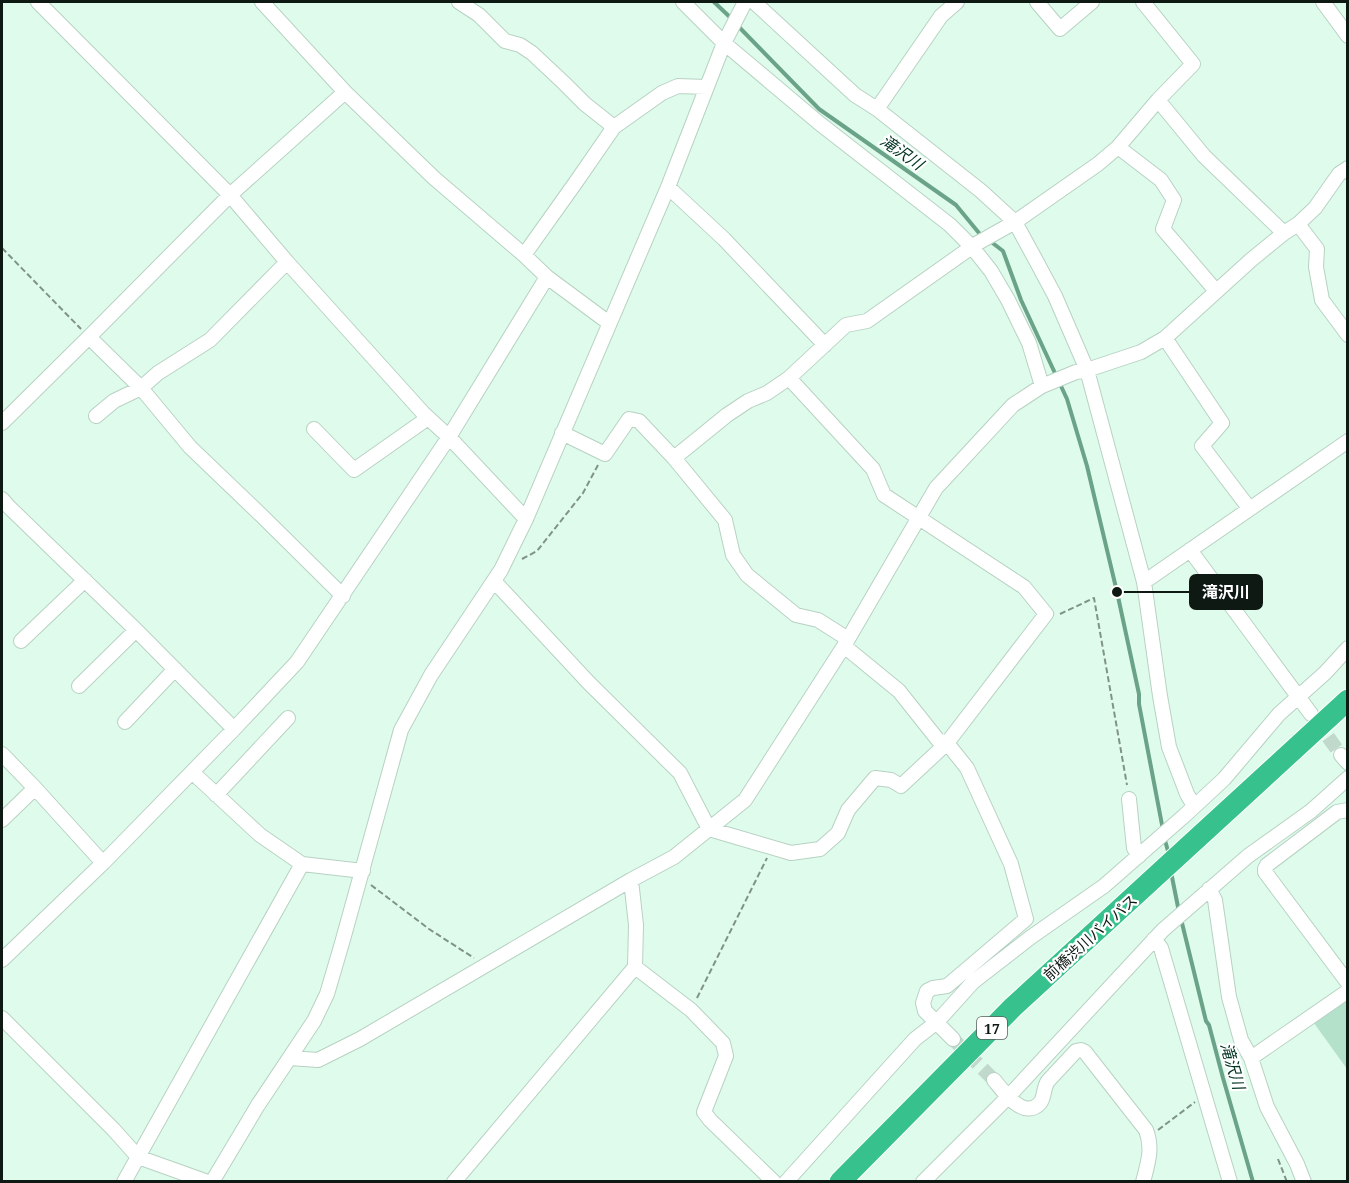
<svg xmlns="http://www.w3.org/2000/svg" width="1349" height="1183" font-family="'Noto Serif','Noto Sans JP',serif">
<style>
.green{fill:#b4e1ca}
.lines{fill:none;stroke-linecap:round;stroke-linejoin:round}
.stream{stroke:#6aa387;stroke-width:4}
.minor-tunnel{stroke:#c0d9cc;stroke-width:14;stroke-dasharray:14 7;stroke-linecap:butt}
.minor-casing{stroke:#b7d2c3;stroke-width:16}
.highway-casing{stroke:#fff;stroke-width:23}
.path{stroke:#809389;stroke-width:2;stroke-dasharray:6 3;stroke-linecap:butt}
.minor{stroke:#fff;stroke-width:14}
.highway{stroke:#37c28d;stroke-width:21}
.labels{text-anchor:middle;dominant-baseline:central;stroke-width:4.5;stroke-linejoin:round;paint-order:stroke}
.shield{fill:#fff;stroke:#575e5a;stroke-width:1.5}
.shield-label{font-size:14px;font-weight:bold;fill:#0f1914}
.street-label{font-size:15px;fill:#0f1914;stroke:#fff}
.water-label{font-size:16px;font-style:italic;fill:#003321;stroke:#fff}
.leader{fill:none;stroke:#0f1914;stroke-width:2}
.callout-dot{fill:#0f1914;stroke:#fff;stroke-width:2}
.callout{fill:#0f1914;stroke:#0f1914;stroke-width:2}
.callout-label{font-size:16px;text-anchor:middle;font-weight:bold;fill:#fff}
</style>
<rect width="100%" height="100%" fill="#dffbec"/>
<path class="green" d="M1347,1000V1069L1314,1023Z"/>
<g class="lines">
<path class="stream" d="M714,2L733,20
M738,26L819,109L956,205L979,233L984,237
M990,241L1003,251L1021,300L1067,399L1087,466L1117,592L1139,694V704L1163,830
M1164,837L1168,851V856
M1171,872L1179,912
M1181,919L1206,1021L1209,1025L1223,1078L1253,1182"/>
<path class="minor-tunnel" d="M1316,720L1341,755
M953,1039L994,1080"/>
<defs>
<path id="minor" d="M38,2L230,195L287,262L424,414L449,437L526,519
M262,2L345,92L434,178L524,255L547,277L609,323
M459,2L479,15L505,41L520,45L532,53L564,83L585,104L614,127
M683,2L724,43L819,123L950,225L972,247L991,271L1008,300L1029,343L1042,386
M754,2L855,95L877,109L981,191L1015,222L1033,255L1055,296L1087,370L1144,582L1160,696L1169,747L1187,794L1194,806
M1037,2L1060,29L1092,2
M1323,2L1348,36
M1158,100L1204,156L1284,233
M877,109L941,16L957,2
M1118,147L1161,180L1174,200L1163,229L1216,291
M668,187L724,239L825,345
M1298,224L1317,249L1316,267L1322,300L1348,335
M524,255L576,182L614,127L662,93L678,86L706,87
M89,337L141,388L190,447L261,515L343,596
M1165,338L1222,423L1202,446L1249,508
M96,416L114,401L141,388L158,373L210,340L287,262
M2,423L89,337L230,195L345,92
M314,429L354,470L428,418
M562,433L605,454L629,419L639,421L674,458L725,520L733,555L747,575L796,615L818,620L848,639
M674,458L727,415L748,401L767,393L789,378L846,325L867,321L976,244L1015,222L1098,164L1118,147L1158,100L1193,64L1143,2
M2,499L9,507L136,630L234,729
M1190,550L1311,714
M494,581L589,683L680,773L709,829L791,853L820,849L838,833L848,810L875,778L891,780L901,786L947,743L1046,614L1024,587L884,495L873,469L789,378
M1144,582L1348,441
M21,641L85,580
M844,646L899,691L938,740L947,743L967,768L1011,864L1026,919L947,986L933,988L927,991L923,1003L925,1011L953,1039
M79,686L136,630
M125,722L175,669
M2,754L35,788L103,863
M1341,755L1348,763
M192,772L260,835L302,864L363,871
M216,795L288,718
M1129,799L1134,848L1139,856
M1348,810L1337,812L1267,865L1265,869V872L1348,983
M2,820L35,788
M1209,889L1215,900L1229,997L1241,1040L1251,1058L1267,1107L1297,1164L1304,1182
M1154,939L1161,948L1230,1182
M2,960L103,863L234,729L297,662L449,437L547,277
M635,967L691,1010L723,1043L726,1056L704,1112L710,1120L774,1182
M2,1018L114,1130L138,1157L208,1182
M290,1058L318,1060L360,1039L631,880L674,857L745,800L844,646L936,488L1013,405L1042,386L1076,372L1087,370L1141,352L1165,338L1251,260L1284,233L1298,224L1315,208L1339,174L1348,168
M1251,1058L1348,991
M994,1080C1003,1091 1024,1121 1040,1103C1045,1097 1043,1088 1048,1081L1076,1051L1081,1050L1085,1052L1146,1130C1153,1148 1148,1163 1143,1182
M124,1182L302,864
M212,1182L258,1105L314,1021L327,994L342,943L401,730L431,675L501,570L526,519L668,187L724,43L745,2
M454,1182L635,967L636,925L631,880
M786,1182L915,1039L937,1022L973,982L1031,937L1104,886L1184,816L1224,779L1279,714L1325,673L1348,648
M923,1182L1008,1097L1163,930L1248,856L1311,811L1348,778"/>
<path id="highway" d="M840,1182L1013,1007L1348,700"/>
</defs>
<use href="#minor" class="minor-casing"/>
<use href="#highway" class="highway-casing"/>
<path class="path" d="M2,248L81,329
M522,559L537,551L583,493L598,465
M1060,614L1094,598L1127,785
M371,885L429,929L474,958
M697,998L767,858
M1158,1130L1195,1102
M1278,1159L1287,1182"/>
<use href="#minor" class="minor"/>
<use href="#highway" class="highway"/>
</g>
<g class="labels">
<rect class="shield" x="977" y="1017" width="30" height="22" rx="4.5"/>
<g class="shield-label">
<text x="992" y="1028">17</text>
</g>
<g class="street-label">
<text transform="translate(1090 937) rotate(-42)">前橋渋川バイパス</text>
</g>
<g class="water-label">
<text transform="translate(902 152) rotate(35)">滝沢川</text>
<text transform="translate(1233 1066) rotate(74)">滝沢川</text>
</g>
</g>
<path class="leader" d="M1117 592L1190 592"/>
<circle class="callout-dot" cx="1117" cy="592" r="6"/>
<rect class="callout" x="1190" y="575" width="72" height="34" rx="6"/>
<g class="callout-label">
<text x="1226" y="598">滝沢川</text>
</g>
<rect width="1349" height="1183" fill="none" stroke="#0f1914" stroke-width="6"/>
</svg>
